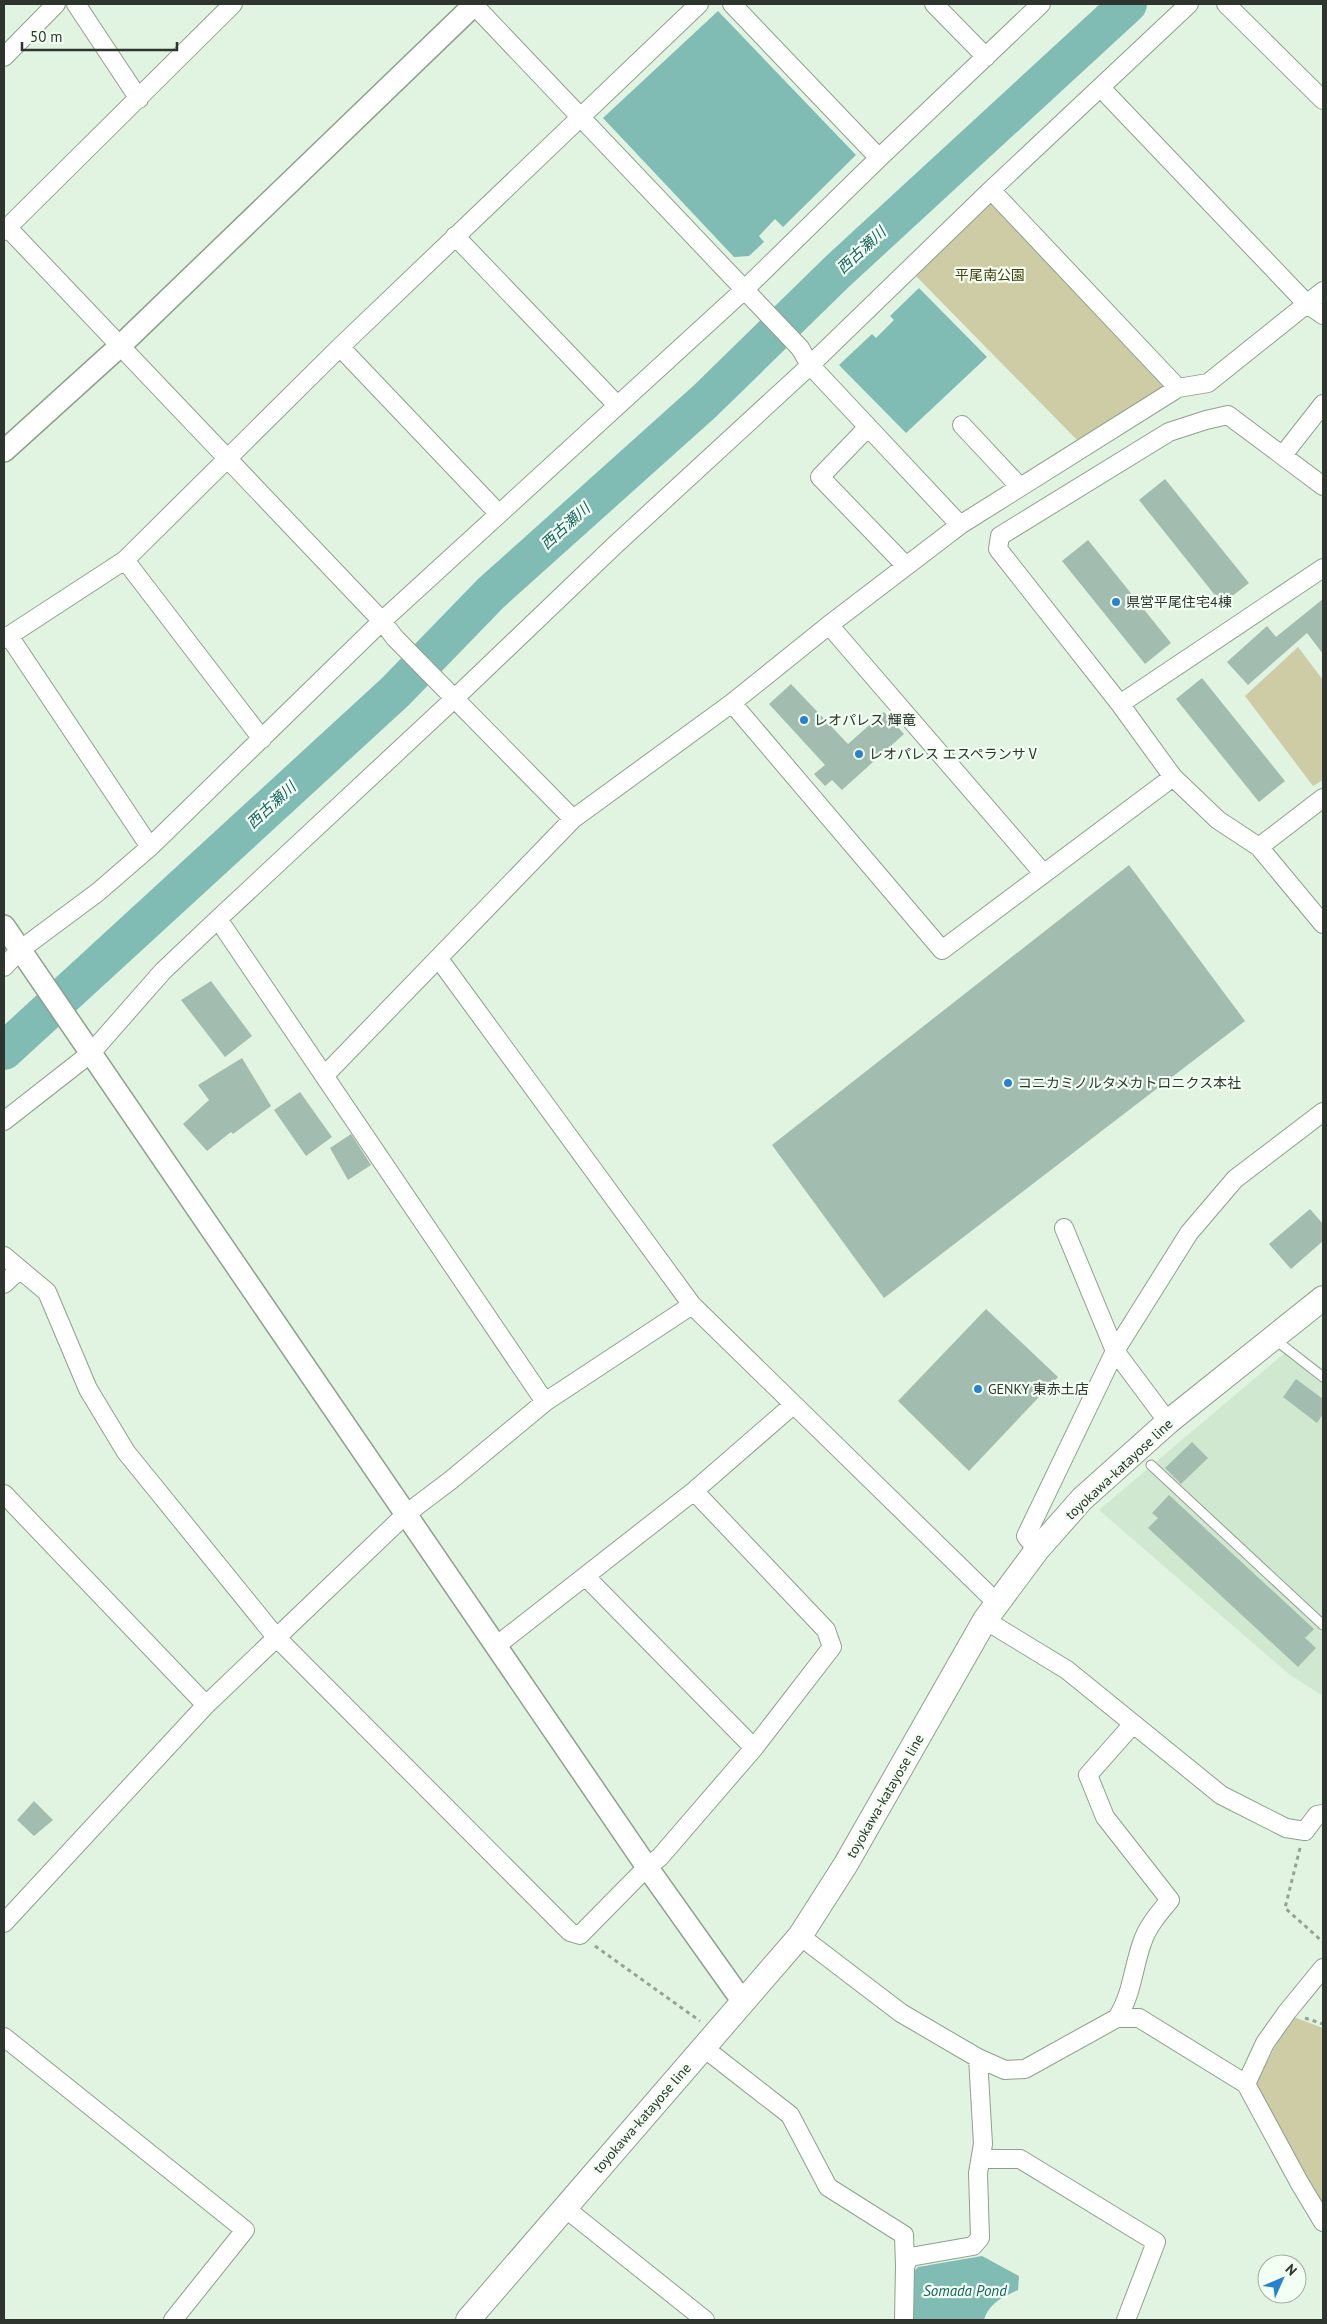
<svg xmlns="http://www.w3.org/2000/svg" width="1327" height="2324" font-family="'PT Sans','Noto Sans JP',sans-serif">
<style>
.built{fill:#d0e8d0}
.green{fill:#cecca5}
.water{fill:#80bbb4}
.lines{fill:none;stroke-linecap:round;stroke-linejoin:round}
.river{stroke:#80bbb4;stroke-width:38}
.building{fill:#a2bcb0}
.service-casing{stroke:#8ea08e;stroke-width:11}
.minor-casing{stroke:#8ea08e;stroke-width:20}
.tertiary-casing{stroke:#8ea08e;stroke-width:24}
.secondary-casing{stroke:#8ea08e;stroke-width:26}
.path{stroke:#94a395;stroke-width:3;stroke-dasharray:4 4;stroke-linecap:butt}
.service{stroke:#fff;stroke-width:9}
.minor{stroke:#fff;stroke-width:18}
.tertiary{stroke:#fff;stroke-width:21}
.secondary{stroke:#fff;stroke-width:24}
.poi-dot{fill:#2981cf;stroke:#f3fff3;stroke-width:2}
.labels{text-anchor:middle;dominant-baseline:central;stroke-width:4.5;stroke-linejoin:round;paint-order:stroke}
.park-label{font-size:14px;fill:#464108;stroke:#f3fff3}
.poi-label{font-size:14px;fill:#2d352e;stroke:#f3fff3;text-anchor:start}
.street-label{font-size:14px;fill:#2d352e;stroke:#f3fff3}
.water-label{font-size:15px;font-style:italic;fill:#14635d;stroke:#f3fff3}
</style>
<rect width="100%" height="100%" fill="#e0f4e1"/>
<path class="built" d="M1293,1346L1323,1369V1696L1290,1675L1099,1510Z"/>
<path class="green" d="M991,199L1168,386L1078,441L914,274Z
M1298,647L1323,680V780L1313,786L1245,696Z
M1291,2016L1323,2028V2208L1255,2085Z"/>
<path class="water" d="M718,11L856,155L783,227L775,219L759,236L764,242L749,256L734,257L603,118Z
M919,288L987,357L906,433L839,365L872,334L876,338L894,320L890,316Z
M982,2256L1019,2276L1018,2290C1003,2297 989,2303 984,2320H907L910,2275L918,2267Z"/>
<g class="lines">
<path class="river" d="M4,1051L395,692L491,593L705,401L838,271L1128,4"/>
</g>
<path class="building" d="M1165,479L1249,583L1222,604L1139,500Z
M1088,540L1171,643L1145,664L1062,561Z
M1323,599V654L1307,633L1248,685L1227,662L1267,626L1276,637Z
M1202,678L1285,781L1259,802L1176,699Z
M791,684L848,744L884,712L904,734L842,790L832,780L825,786L814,774L825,765L769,704Z
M1129,865L1245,1021L884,1298L772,1145Z
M211,981L252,1036L225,1057L181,1000Z
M242,1058L271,1106L233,1134L231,1132L207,1151L183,1124L209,1100L198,1085Z
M300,1092L332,1137L306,1156L274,1110Z
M351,1134L371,1165L348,1180L330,1148Z
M1310,1209L1323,1224V1241L1291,1269L1269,1244Z
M986,1309L1058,1377L969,1471L898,1401Z
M1296,1379L1323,1399V1414L1317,1423L1283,1397Z
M1192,1442L1208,1458L1181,1484L1165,1468Z
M1169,1495L1314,1629L1305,1638L1316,1648L1298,1667L1148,1528L1158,1518L1152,1513Z
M34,1801L53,1820L34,1836L17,1820Z"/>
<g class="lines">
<defs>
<path id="service" d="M1273,1338L1323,1377
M1151,1465L1323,1625"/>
<path id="minor" d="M76,4L139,99
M473,4L800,348L810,365L960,525
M732,4L879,158
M934,4L986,57
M1226,4L1323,100
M4,57L56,4
M1101,88L1307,304L1323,315
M991,190L1178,388
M7,227L382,621L395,638L573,819
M4,231L233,4
M455,236L617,405
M340,347L499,514
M962,425L1020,487
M868,427L820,477L906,566
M1283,455L1323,404
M1323,486L1228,415L1206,420L1169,432L1000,536L998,549L1120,704L1173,777L1218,820L1259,847L1323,924
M125,560L262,739
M829,625L1043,873
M9,636L150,847
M4,639L125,560L340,347L699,4
M732,703L942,950L1173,777
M1120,704L1323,568
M1259,847L1323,798
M218,919L545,1402
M439,959L692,1305L997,1603
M4,967L20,950L98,892L150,847L382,621L744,290L879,158L1041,4
M325,1075L573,819L732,703L829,625L960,525L1178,388L1208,383L1323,291
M4,1121L91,1053L163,971L218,919L455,698L614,546L803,372L991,190L1189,4
M1064,1228L1115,1351L1168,1422
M4,1256L47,1292L88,1389L126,1452L276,1637L570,1932L580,1935L647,1867L660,1857L754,1748L832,1647L826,1630L694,1491
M4,1284L19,1270
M4,1494L206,1705
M1037,1550L1026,1536L1115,1351L1189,1233L1235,1179L1323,1112
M586,1577L754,1748
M985,1620L1067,1670L1221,1795L1286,1828L1305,1831L1317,1815L1323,1814
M496,1646L694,1491L793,1405
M4,1923L206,1705L406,1514L451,1480L545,1402L692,1305
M800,1936L901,2013L978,2058L1005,2070L1025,2069L1117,2018H1139L1246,2084L1299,2182L1323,2222
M1117,2018C1132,1995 1133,1968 1142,1943C1147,1927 1159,1913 1170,1900L1105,1817L1088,1775L1133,1724
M4,2037L245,2230L173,2320
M704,2048L790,2115L828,2187L904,2235L905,2266
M1246,2084L1265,2043L1287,2012L1323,1968
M981,2159H1020L1156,2242L1126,2320
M565,2208L705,2320
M904,2320L905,2266L910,2257L973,2246L980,2238L978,2173L983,2144L978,2058"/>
<path id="tertiary" d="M4,451L120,346L475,4
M4,926L647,1867L743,2002"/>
<path id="secondary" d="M468,2320L800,1936L846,1864L985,1620L1037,1550L1082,1499L1168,1422L1323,1298"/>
</defs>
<use href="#service" class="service-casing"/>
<use href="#minor" class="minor-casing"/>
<use href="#tertiary" class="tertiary-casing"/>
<use href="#secondary" class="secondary-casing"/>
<path class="path" d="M1300,1848L1285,1908L1323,1942
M595,1946L700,2021
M1305,2018L1323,2024"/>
<use href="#service" class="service"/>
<use href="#minor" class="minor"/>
<use href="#tertiary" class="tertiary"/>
<use href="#secondary" class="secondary"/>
</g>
<g class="poi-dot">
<circle cx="1116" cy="602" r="5"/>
<circle cx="804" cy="720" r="5"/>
<circle cx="859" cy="754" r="5"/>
<circle cx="1008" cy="1083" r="5"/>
<circle cx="978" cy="1389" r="5"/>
</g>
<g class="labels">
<g class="park-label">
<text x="990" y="275">平尾南公園</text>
</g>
<g class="poi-label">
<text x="1126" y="602">県営平尾住宅4棟</text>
<text x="814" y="720">レオパレス 輝竜</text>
<text x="869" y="754">レオパレス エスペランサⅤ</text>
<text x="1018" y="1083">コニカミノルタメカトロニクス本社</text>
<text x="988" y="1389">GENKY 東赤土店</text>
</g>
<g class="street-label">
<text transform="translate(1119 1469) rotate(-43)">toyokawa-katayose line</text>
<text transform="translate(885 1796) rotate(-60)">toyokawa-katayose line</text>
<text transform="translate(642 2118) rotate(-49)">toyokawa-katayose line</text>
</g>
<g class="water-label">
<text transform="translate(861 250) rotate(-43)">西古瀬川</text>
<text transform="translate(565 526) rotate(-42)">西古瀬川</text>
<text transform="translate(271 805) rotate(-43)">西古瀬川</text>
<text x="965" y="2290">Somada Pond</text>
</g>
</g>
<rect width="1327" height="2324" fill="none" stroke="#2d352e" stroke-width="10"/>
<g transform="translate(1282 2279) rotate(45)"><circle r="24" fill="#f3fff3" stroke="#a4aea4"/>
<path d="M0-4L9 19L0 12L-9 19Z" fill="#2981cf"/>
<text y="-8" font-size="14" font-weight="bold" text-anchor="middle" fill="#2d352e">N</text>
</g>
<path d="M22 42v8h155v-8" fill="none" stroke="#2d352e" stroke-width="2.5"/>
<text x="30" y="42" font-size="15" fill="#2d352e" stroke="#f3fff3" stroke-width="4" paint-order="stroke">50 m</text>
</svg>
